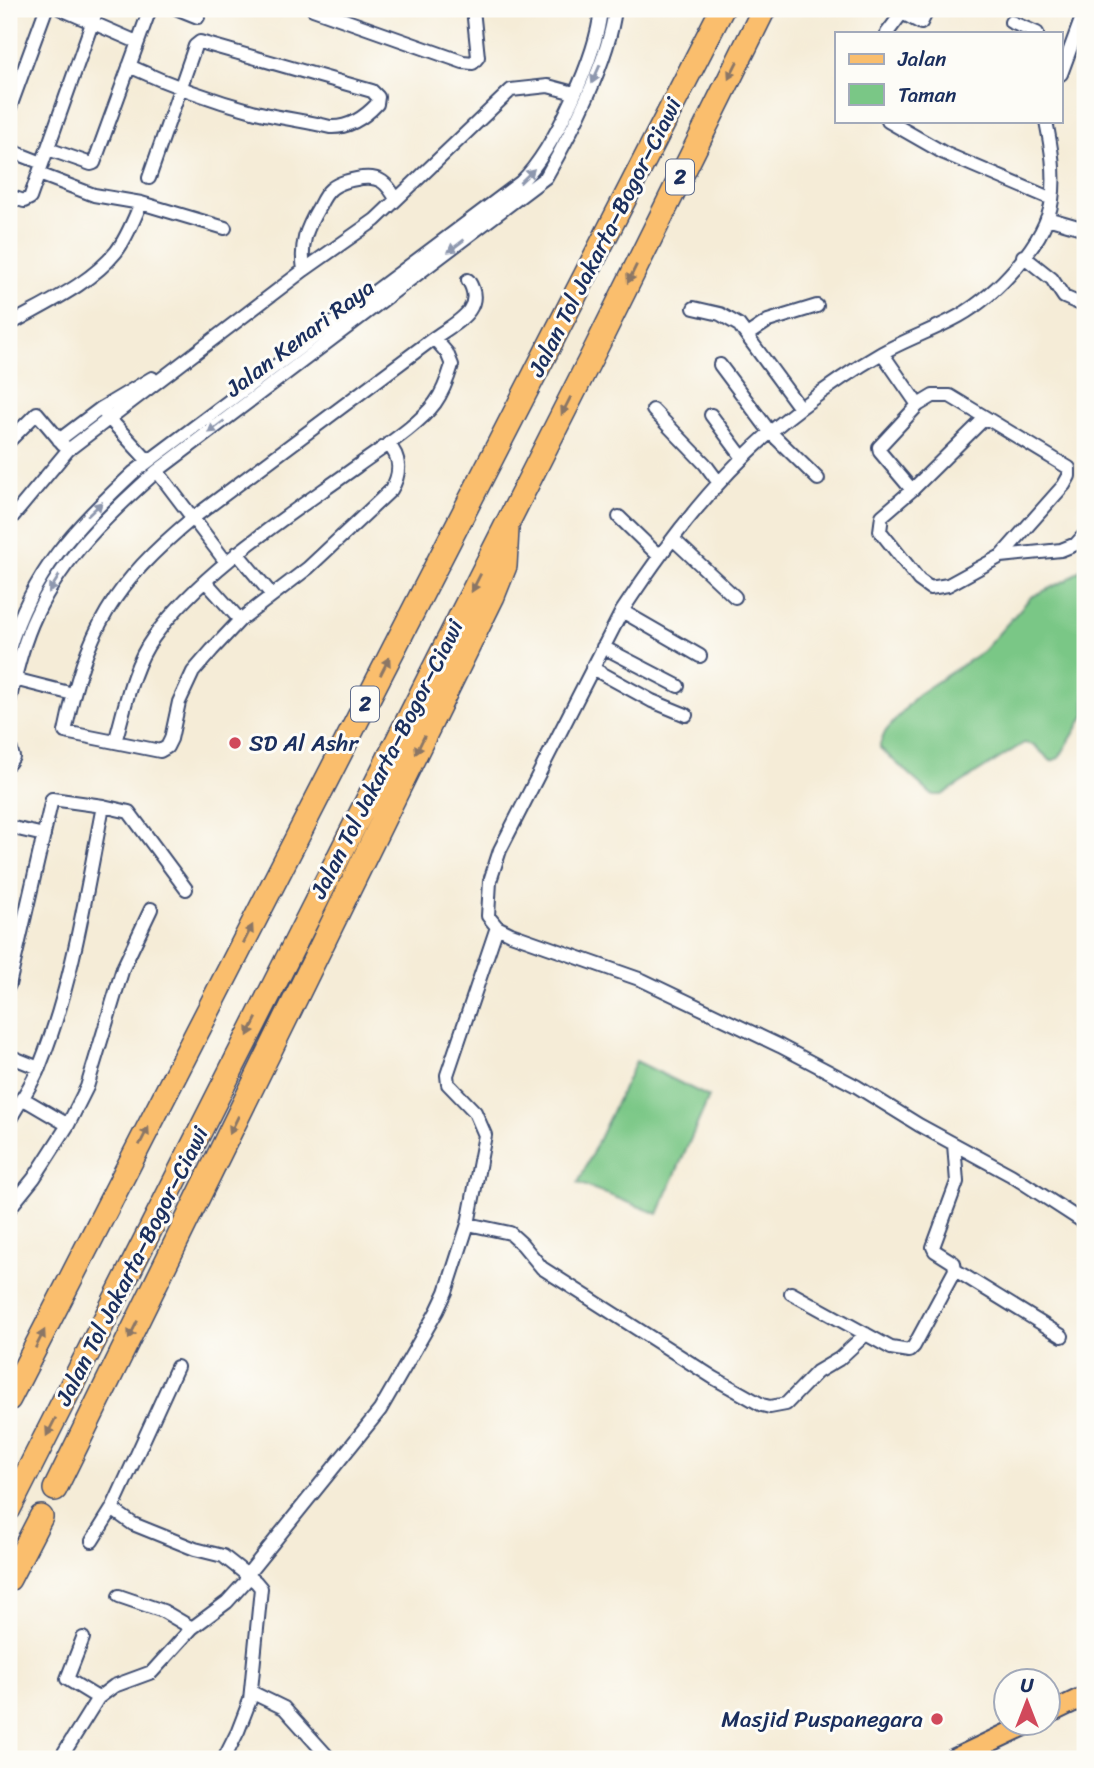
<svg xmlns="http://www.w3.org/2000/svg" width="1094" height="1768" font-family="Sriracha,sans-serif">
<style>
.green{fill:#7ac786;stroke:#4a7b72;stroke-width:2}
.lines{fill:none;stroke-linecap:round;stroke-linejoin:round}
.minor-casing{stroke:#3c4b70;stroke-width:16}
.primary-casing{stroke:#3c4b70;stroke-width:23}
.motorway-casing{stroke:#3c4b70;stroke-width:26}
.minor{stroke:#fff;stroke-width:12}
.primary{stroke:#fabe6d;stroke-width:19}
.motorway{stroke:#fabe6d;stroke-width:23}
.oneway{fill:#8a7666}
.oneway2{fill:#8d97ae}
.poi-dot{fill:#d1495b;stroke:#fdfcf7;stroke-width:2.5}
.labels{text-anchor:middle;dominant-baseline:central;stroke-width:6;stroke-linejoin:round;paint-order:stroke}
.shield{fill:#fdfcf7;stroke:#5f6c8c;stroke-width:2}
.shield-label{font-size:21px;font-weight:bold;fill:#1b2f5e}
.street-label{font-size:23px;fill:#1b2f5e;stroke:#fdfcf7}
.poi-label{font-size:23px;fill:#1b2f5e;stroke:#fdfcf7;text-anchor:start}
</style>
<rect width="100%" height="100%" fill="#fdfcf7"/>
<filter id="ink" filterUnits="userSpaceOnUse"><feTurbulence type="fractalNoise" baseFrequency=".0143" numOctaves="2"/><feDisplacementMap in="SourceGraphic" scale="14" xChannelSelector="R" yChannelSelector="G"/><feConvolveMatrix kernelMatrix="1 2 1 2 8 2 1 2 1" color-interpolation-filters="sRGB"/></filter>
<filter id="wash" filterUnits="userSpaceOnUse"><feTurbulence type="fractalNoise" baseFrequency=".00686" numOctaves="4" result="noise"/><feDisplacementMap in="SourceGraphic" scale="28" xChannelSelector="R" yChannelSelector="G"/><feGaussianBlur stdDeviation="1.57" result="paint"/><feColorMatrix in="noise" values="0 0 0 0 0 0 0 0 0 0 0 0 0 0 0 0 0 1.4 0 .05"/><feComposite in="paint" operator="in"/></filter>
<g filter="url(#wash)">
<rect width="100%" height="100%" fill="#f5ecd7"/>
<path class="green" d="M1085,566V715L1059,758L1051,761L1034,745L1024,743L942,795H932L880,748V744L885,732L917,695L983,651L1031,597L1067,580Z
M636,1061L709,1097L658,1214L578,1183Z"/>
</g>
<g filter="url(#ink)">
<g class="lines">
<defs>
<path id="minor" d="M61,9L137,42
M178,9L198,17
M313,9L463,62L473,63L478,57L473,9
M537,10V9
M1011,22L1037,33
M887,33L902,13L921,23L928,9
M129,66C170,85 211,100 256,112C280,118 305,121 330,127C349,128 364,118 377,104L378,97L372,91L200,42L195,46L149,178
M1061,74L1085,9
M9,110L46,9
M888,121L944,153L1052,199
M1046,121C1051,146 1056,173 1052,200C1046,243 996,295 959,316C934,330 907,339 882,353C854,369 825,389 799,409C728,462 670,537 622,611L500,850L490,881L488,916L497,927L511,934L642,980L780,1046L856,1086L919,1125L1011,1175L1085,1223
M48,149L91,164L94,163L150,9
M9,150L42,163
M39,174L94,195L141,203L225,228
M9,196L24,201L30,198L97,9
M1047,218L1085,229
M1023,256L1052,279L1064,297L1085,306
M304,270C300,244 306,229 319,207C322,201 325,194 331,189C339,182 351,180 362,178C380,176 387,183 396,199
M694,308L720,314L739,325L800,408
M12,323C47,303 90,284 116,252C127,238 134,219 141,203
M747,335L768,321L817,306
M434,338L447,353L452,365C448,378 443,392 435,403C418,426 379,450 356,467C288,516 202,570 153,638C132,667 125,708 115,742L65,732C86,630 113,584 193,518L434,338C455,323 487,309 468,280
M882,353L918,405L933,396H950L1069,468V476L1064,485L1001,556
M720,365L770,432L818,479
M653,410L705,464L719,483
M105,414L148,461
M711,415L743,458
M985,418L912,490L882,516L880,531L919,580L930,588L948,585L1001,556L1061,550L1076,544L1085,534
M59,440L100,409L152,378
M9,441L37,413L63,444
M157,471L226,562
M912,490L880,452L879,447L918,405
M619,517L659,556
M9,521L68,450L304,270L375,220L511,90L548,86L574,93
M673,539L735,597
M237,553L272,595
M206,582L240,620
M622,611L700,656
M603,647L678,686
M9,649C33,570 75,528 133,473L521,182C554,149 597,56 601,9
M592,668L652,701L686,715
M14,679L73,694
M9,702C16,673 23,642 36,615C63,557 110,513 157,471L546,177C572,132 609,60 615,9
M115,742L160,751L167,747L171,739L179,702L193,672L212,650L240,620L308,568L391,490C401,474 401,457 388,444
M9,744L13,757L9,763
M9,827L44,835
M9,985L52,799L103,806L129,812L186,889
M9,1056L39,1068
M22,1098L68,1125
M9,1121C19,1103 32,1085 40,1065C73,983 86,892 103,806
M9,1209L34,1178L68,1125L87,1087L123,968L151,909
M468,1224L510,1233L522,1244L542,1268L714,1378L762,1405L770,1407L786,1404L817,1372L839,1359L866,1334
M955,1270L1062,1336
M791,1293L891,1348L909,1351L914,1346L955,1270L954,1263L935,1251L933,1247L957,1182L954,1144
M112,1509L133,1524L195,1549L223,1556L256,1582L261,1588L250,1700L238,1731L224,1759
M92,1541L112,1509L177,1367
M119,1596L163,1611L192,1628
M83,1638L67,1679L98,1698
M251,1692L284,1708L330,1759
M60,1759L98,1698L114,1686L152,1672L192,1628L227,1602L245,1582L247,1575L380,1410L437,1311L446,1292L468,1224L485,1135L475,1112L448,1084L447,1075L497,927"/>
<path id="primary" d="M1048,1714L1085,1696
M954,1759L1032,1722"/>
<path id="motorway" d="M9,1399L722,9
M55,1489L493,596L505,566L507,529
M9,1509L597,346L764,9
M9,1579L41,1517"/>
</defs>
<use href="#minor" class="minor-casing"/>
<use href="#primary" class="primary-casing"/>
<use href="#motorway" class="motorway-casing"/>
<use href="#minor" class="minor"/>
<use href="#primary" class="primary"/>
<use href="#motorway" class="motorway"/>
</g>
<defs><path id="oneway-solid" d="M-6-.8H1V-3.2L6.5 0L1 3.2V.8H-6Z" transform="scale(1.75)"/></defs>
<g class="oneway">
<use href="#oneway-solid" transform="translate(733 70) rotate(117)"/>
<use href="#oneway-solid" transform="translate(632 274) rotate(116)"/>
<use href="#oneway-solid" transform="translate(566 406) rotate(117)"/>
<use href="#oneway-solid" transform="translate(476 583) rotate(117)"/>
<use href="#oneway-solid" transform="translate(385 666) rotate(-63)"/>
<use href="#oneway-solid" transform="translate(420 745) rotate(116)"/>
<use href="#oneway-solid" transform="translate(248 934) rotate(-63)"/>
<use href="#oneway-solid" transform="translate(252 1027) rotate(117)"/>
<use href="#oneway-solid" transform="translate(234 1125) rotate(116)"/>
<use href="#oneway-solid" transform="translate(144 1136) rotate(-63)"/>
<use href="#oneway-solid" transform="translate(133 1330) rotate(116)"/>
<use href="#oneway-solid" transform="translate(40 1339) rotate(-63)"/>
<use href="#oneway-solid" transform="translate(51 1427) rotate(117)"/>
</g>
<g class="oneway2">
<use href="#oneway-solid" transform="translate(596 74) rotate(114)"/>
<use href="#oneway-solid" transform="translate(527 176) rotate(-44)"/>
<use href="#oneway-solid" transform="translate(456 246) rotate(143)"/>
<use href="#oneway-solid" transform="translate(216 427) rotate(143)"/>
<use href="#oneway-solid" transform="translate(95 509) rotate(-44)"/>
<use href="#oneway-solid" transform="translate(54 584) rotate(122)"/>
</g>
</g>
<g class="poi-dot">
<circle cx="235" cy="743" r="7"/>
<circle cx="937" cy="1719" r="7"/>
</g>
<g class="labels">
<g class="shield">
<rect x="666" y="159.5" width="28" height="35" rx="5"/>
<rect x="351" y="686.5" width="28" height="35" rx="5"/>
</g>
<g class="shield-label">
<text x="680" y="177">2</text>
<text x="365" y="704">2</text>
</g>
<g class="street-label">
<text transform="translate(605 237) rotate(-63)">Jalan Tol Jakarta–Bogor–Ciawi</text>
<text transform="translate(300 338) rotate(-37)">Jalan Kenari Raya</text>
<text transform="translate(387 759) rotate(-63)">Jalan Tol Jakarta–Bogor–Ciawi</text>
<text transform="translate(132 1266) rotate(-63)">Jalan Tol Jakarta–Bogor–Ciawi</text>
</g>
<g class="poi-label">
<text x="249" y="743">SD Al Ashr</text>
<text x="923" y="1719" text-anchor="end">Masjid Puspanegara</text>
</g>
</g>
<rect width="1094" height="1768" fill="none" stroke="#fdfcf7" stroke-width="35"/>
<rect x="835" y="32" width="228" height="91" fill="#fdfcf7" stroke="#a3aaba" stroke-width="2"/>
<rect x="849" y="54" width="35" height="10" fill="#fabe6d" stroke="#a3aaba" stroke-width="2"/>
<text x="898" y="66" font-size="21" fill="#1b2f5e">Jalan</text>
<rect x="849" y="84" width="35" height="21" fill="#7ac786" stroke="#a3aaba" stroke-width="2"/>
<text x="898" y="102" font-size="21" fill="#1b2f5e">Taman</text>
<g transform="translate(1027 1702)"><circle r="33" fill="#fdfcf7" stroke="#a3aaba" stroke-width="2"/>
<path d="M0-5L12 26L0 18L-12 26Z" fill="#d1495b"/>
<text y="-10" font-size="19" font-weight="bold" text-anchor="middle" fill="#1b2f5e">U</text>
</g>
</svg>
